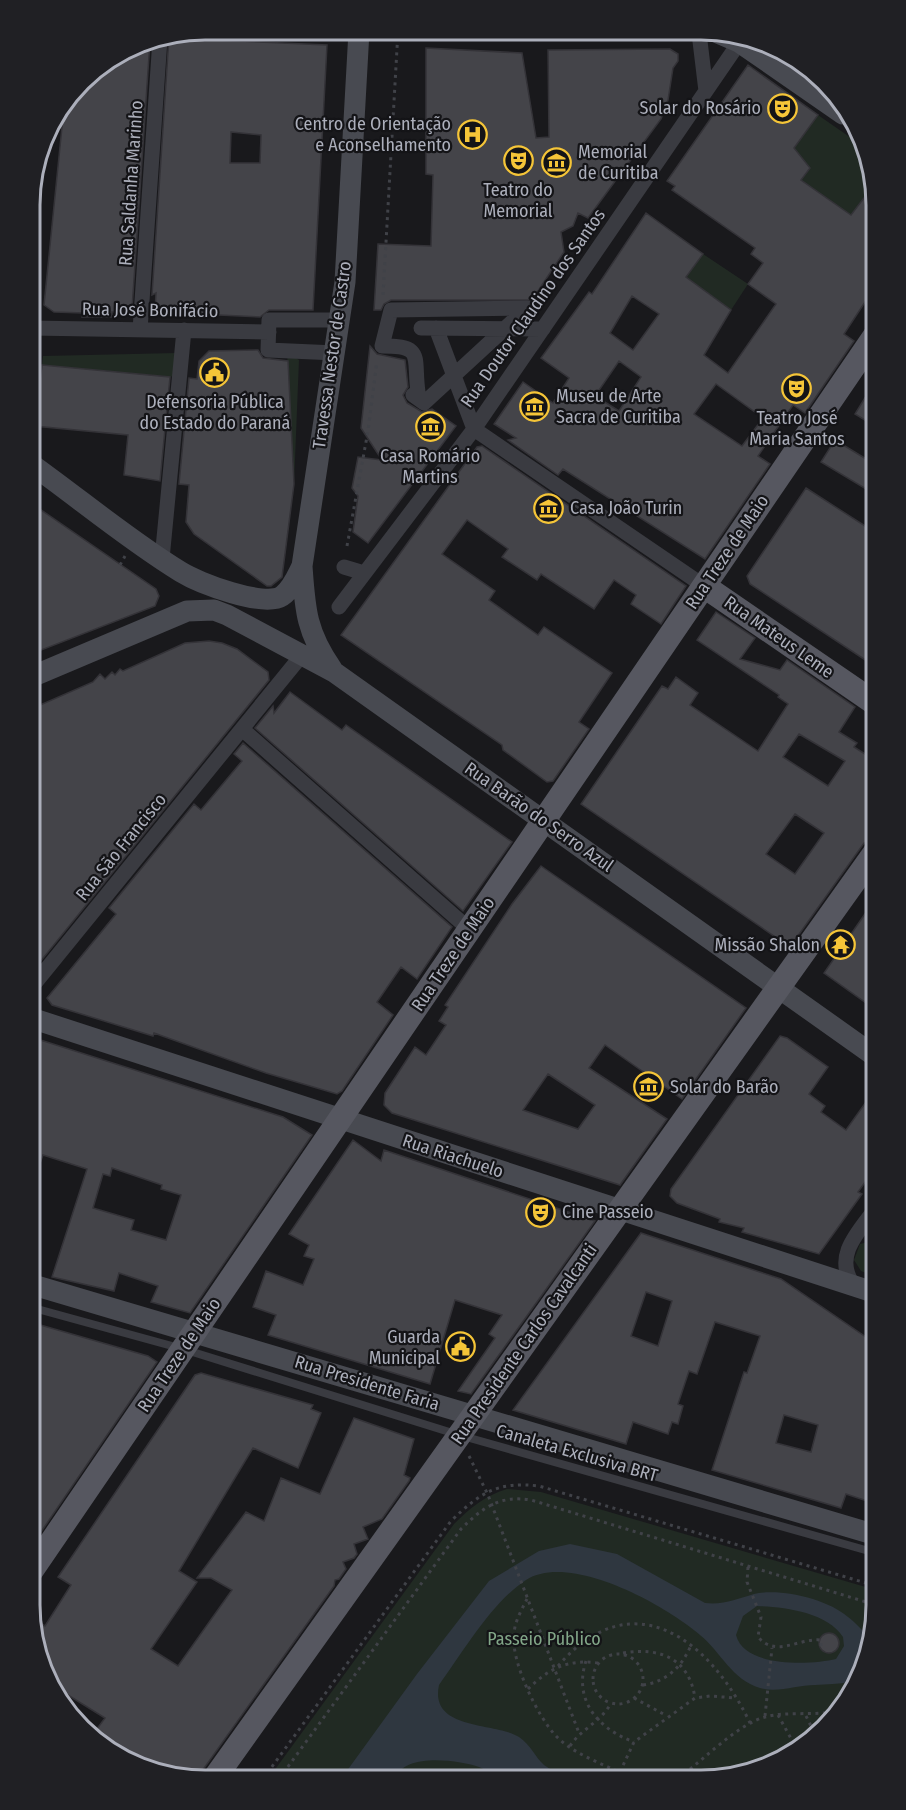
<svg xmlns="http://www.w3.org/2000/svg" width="906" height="1810" font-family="'Fira Sans Condensed',sans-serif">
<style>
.green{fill:#212a23}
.water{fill:#2f3740;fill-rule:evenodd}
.building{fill:#444449;stroke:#343338;stroke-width:1.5;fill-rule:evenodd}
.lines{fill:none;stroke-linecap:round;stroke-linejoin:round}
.path{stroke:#404248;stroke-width:3;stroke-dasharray:3 4.5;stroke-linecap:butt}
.lane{stroke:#3a3b41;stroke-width:8}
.street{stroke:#3a3b41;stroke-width:15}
.secondary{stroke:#484a51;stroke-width:21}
.primary{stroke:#565760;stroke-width:24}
.labels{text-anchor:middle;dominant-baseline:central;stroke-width:4.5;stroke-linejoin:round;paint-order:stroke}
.poi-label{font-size:18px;fill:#acafbb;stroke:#141417;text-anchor:start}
.street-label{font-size:18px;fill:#acafbb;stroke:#141417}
.park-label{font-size:18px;fill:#82a688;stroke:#141417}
.rim{fill:none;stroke:#acafbb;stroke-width:3}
</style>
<rect width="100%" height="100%" fill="#19191c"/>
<path class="green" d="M818,115L867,149L873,185L851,216L801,180L810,168L794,148Z
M703,254L748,284L731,310L662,260L690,271Z
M287,351L299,360L294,485Z
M177,353L175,377L42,365L43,356Z
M876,1231V1277L861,1271L854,1260L860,1244L868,1242Z
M507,1489L541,1492L876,1590V1616L840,1712L757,1771L700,1780L268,1779L454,1524C470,1508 484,1496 507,1489Z"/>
<path class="water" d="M570,1544L617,1554L705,1603C724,1605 737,1599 754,1594C781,1588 827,1599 848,1617C855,1622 862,1630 868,1636L851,1682C838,1684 827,1684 815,1685C797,1685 778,1693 760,1688C732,1680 721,1652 700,1635C665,1605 570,1552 526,1580C492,1602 463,1652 439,1685C429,1731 496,1722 519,1737C531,1745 535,1757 544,1765C552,1771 561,1774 568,1780C554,1780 509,1783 499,1779C492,1777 487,1770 479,1767C460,1760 402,1752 396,1779H341L417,1674L489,1581L539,1551ZM757,1606C784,1607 827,1612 843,1637L844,1646L836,1659C811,1665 744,1668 736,1635L743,1616Z"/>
<path class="building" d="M191,33L218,34V40L327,45L313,310H269L260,317L155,312L156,293L152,295L169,37ZM231,132L261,135L260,163H230Z
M150,41L132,309L127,312H112V317H82L83,313L54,312L44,305L64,107L90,74L139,43Z
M426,48L522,53L536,138L549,137L548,50L670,49L678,54V61L673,68L668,100L661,119L588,218L578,213L573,226L561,232L564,252L532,300H391L384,304L381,310H374L378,244L431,246L433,175L426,174Z
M748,65L818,115L794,148L810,168L801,180L851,215L873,186L876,206V293L869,304L865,302L844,334L854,341L805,413L793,405L758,456L770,464L705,559L563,469L558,475L508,440L516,438L494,424L523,382L553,403L569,378L541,358L589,292L592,294L646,213L703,254L686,277L731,310L704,355L728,373L776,304L748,284L763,263L751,254L755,248L672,190L675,186L667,181ZM632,296L659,314L633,350L610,333ZM619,361L641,377L619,411L595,396ZM716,384L763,418L742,446L694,414Z
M370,346L377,354L405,360L408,387L403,395L407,403L422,412L432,409L456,426L368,543L353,532L358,496L352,488L358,457L382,460L361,428Z
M258,350L263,358L288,361L294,484L282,577L271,586H267L194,534L186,522L189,485L179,484L189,378L197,379L199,361L209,351Z
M42,365L170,377L160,481L124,475L128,435L34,426Z
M876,380V427L855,414Z
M835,440L876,465V495L821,462Z
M482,446L686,586L661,624L631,604L636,595L614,580L594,609L541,574L537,580L502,557L508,549L467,520L442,554L495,591L489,600L538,635L544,627L612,673L579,722L589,729L553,781L547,782L503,750L502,745L341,635L477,447Z
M806,488L876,533V667L750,584L747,576Z
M31,503L156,589L159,596L155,606L31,654Z
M716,612L755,638L740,659L780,670L787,660L855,707L839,732L857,743L854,747L876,761V837L864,843L790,947L581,804L662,686L668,689L676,677L698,693L690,705L758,751L788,704L778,697L779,695L697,640ZM799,734L845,761L828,786L783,757ZM795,814L824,833L795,874L766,854Z
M209,641L222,643L237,649L268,672L269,680L31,973V709L93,682L100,674L105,679L112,672L115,675L120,669L123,671L185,643Z
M290,692L342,730L346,725L512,842L463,911L255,728L273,706L274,713Z
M243,743L452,927L417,979L401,967L377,1002L393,1015L342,1091L337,1094L266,1073L154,1033L153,1036L52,1005L47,998L116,914L109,908L194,804L201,810L242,761L234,754Z
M541,866L746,1008L682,1099L605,1045L589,1068L667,1119L620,1185L392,1113L384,1105L385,1093L415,1047L426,1055L446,1025L439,1021L448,1007L445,1005L512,904ZM548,1074L595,1105L578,1129L523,1110Z
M876,898V1010L824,973Z
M780,1036L787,1038L828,1067L809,1094L825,1106L821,1112L846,1130L876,1088V1167L858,1192L862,1194L819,1254L742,1232L744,1228L719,1222L720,1219L677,1203L670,1196L671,1189Z
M31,1037L283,1117L312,1135L190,1313L151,1302L158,1286L119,1273L114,1291L52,1277L87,1169L43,1155L33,1183H30ZM112,1168L162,1185L161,1189L181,1195L166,1240L131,1230L134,1220L93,1208L103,1174L110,1176Z
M353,1140L381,1161L384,1150L595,1221L471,1394L458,1391L495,1338L489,1334L502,1315L455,1300L430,1384L268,1335L276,1315L253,1307L266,1271L303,1285L314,1259L304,1256L309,1245L289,1234Z
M641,1233L781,1279L876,1344V1504L846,1494L841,1508L712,1470L744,1372L747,1373L760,1336L715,1322L697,1374L689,1371L678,1404L683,1406L678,1424L672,1422L668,1434L633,1422L626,1444L513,1410ZM646,1292L672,1301L658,1346L631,1336ZM784,1415L818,1425L811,1452L776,1443Z
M30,1322L148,1356L157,1362L30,1548Z
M201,1373L313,1405L311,1409L321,1413L298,1468L253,1448L179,1571L197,1582L151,1649L178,1666L232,1590L211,1578H197L246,1512L264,1521L281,1478L320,1494L354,1418L414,1439L404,1475L410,1478L409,1481L382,1519L363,1527L368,1539L354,1544L357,1554L354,1558L343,1562L346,1569L339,1579L335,1580L334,1586L202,1771L200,1779L182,1778L139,1755L137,1758L91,1737L105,1718L68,1695L65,1699L39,1661L32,1618L45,1626L71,1585L58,1577L195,1375Z
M819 1643a10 10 0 1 1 20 0a10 10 0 1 1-20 0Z"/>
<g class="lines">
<path class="path" d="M383,295L398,31
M347,546L368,431L377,361
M120,565L125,556
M873,1244H876
M469,1456L488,1495L579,1733
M748,1567L747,1582L761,1617L758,1637C776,1658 798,1638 821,1640V1646
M527,1599C522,1609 515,1621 514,1633C510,1660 538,1718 557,1737C577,1757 609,1765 633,1780
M623,1653C660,1647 689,1658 695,1698
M593 1679a25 25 0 1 1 50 0a25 25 0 1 1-50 0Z
M586,1661C573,1700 598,1729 634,1742
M558,1666C633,1579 711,1641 750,1723
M643,1685C666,1682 682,1667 691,1645
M528,1689C549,1668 569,1659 598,1663
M634,1698L667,1716
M778,1715L794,1744
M765,1716L772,1648
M806,1716L813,1730
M570,1746C581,1729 601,1722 611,1703
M620,1772L634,1742L695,1698L710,1696L736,1698
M263,1779L451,1521C480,1493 497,1481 539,1486L876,1586
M279,1779L461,1529C483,1507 500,1495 531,1500L876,1605
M680,1780L684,1774C706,1757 739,1724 765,1717C785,1711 816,1716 840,1711"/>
<path class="lane" d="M30,1307L183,1349L459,1435L876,1553"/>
<path class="street" d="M699,33L706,91
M527,308L424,403L413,395L418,392C413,356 425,346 382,346L391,310Z
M31,328L269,332
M421,328L543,329
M436,328L474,429
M140,330L160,39
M336,353L268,350L269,320H341
M474,429L704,586
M162,559L184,330
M344,567L364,573
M339,607L474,429L743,37
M242,729L470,930
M31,988L302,655
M853,1284C833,1256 859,1231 876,1208"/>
<path class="secondary" d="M718,33L739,42L843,114
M31,464C80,499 130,541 181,572C199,583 264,608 282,596C292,589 297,576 302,566
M332,669C306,632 305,609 302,566L345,282L359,31
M31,677L187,611L214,610L227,615L334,672L876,1057
M31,1018L876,1293
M30,1284L876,1535"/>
<path class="primary" d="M704,586L876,704
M30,1573L876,334
M214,1779L876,851"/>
</g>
<defs>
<symbol id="theatre-ring" viewBox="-11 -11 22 22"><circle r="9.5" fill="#141417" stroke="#f5c538" stroke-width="1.5"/><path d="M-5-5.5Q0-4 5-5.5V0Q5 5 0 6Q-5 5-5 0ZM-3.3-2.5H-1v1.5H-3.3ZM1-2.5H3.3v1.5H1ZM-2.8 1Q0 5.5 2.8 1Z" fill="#f5c538"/></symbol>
<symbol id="hospital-ring" viewBox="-11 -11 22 22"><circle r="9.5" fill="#141417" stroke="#f5c538" stroke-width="1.5"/><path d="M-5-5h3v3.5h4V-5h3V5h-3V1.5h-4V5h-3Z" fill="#f5c538"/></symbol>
<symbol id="museum-ring" viewBox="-11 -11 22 22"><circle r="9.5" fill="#141417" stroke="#f5c538" stroke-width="1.5"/><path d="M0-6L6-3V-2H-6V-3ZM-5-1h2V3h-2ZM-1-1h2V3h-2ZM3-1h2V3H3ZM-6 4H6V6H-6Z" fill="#f5c538"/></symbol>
<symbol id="civic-ring" viewBox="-11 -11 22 22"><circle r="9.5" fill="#141417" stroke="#f5c538" stroke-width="1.5"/><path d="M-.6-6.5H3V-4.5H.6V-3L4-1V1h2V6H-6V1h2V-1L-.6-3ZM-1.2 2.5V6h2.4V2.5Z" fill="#f5c538"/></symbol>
<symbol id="temple-ring" viewBox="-11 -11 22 22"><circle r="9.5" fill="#141417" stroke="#f5c538" stroke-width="1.5"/><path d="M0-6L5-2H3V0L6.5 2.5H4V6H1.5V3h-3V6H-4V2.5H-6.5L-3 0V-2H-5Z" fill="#f5c538"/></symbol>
</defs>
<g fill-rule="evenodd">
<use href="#theatre-ring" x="766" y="92" width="33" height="33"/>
<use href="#hospital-ring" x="456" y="118" width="33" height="33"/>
<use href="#theatre-ring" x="502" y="144" width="33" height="33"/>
<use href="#museum-ring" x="540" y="146" width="33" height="33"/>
<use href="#civic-ring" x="198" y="356" width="33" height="33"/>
<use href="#theatre-ring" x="780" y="372" width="33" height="33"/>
<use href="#museum-ring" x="518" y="390" width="33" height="33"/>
<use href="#museum-ring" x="414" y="410" width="33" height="33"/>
<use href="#museum-ring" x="532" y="492" width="33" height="33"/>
<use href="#temple-ring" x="824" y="928" width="33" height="33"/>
<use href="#museum-ring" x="632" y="1070" width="33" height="33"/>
<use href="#theatre-ring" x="524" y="1196" width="33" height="33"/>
<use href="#civic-ring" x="444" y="1330" width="33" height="33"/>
</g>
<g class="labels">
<g class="poi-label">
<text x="761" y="108" text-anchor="end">Solar do Rosário</text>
<text x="451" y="124" text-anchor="end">Centro de Orientação<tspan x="451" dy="21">e Aconselhamento</tspan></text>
<text x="578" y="152">Memorial<tspan x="578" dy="21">de Curitiba</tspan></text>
<text x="518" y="190" text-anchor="middle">Teatro do<tspan x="518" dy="21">Memorial</tspan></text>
<text x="556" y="396">Museu de Arte<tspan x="556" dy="21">Sacra de Curitiba</tspan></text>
<text x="215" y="402" text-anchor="middle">Defensoria Pública<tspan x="215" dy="21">do Estado do Paraná</tspan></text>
<text x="797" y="418" text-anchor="middle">Teatro José<tspan x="797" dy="21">Maria Santos</tspan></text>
<text x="430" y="456" text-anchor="middle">Casa Romário<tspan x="430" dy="21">Martins</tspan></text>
<text x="570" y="508">Casa João Turin</text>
<text x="820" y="945" text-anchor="end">Missão Shalon</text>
<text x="670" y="1087">Solar do Barão</text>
<text x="562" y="1212">Cine Passeio</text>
<text x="440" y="1337" text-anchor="end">Guarda<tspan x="440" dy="21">Municipal</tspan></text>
</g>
<g class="street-label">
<text transform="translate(131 183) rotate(-86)">Rua Saldanha Marinho</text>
<text transform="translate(533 308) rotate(-55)">Rua Doutor Claudino dos Santos</text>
<text transform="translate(150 310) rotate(1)">Rua José Bonifácio</text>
<text transform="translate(332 355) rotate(-82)">Travessa Nestor de Castro</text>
<text transform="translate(727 552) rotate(-56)">Rua Treze de Maio</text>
<text transform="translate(779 637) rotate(35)">Rua Mateus Leme</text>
<text transform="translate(539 817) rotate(35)">Rua Barão do Serro Azul</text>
<text transform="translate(121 847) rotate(-51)">Rua São Francisco</text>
<text transform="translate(453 954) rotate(-56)">Rua Treze de Maio</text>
<text transform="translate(453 1156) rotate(18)">Rua Riachuelo</text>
<text transform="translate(524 1344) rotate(-55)">Rua Presidente Carlos Cavalcanti</text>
<text transform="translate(179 1355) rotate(-56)">Rua Treze de Maio</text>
<text transform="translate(367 1383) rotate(17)">Rua Presidente Faria</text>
<text transform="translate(577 1453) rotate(16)">Canaleta Exclusiva BRT</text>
</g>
<g class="park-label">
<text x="544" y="1639">Passeio Público</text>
</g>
</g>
<path d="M0 0H906V1810H0ZM205 40H701A165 165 0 0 1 866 205V1605A165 165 0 0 1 701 1770H205A165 165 0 0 1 40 1605V205A165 165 0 0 1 205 40Z" fill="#202024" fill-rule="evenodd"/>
<path class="rim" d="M205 40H701A165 165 0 0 1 866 205V1605A165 165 0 0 1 701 1770H205A165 165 0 0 1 40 1605V205A165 165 0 0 1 205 40Z"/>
</svg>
